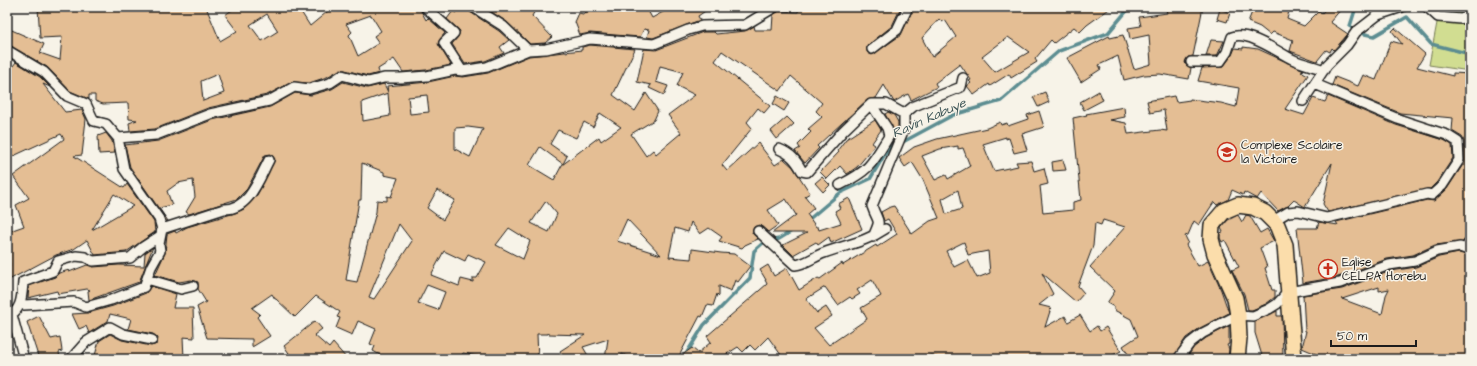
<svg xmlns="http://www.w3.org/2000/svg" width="1477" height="366" font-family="'Architects Daughter',sans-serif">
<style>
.green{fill:#d1dd91;stroke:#767c56}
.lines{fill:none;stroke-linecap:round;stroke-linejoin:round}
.stream{stroke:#5c8d91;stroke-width:3.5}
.building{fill:#e4be94;stroke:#1c1c1c;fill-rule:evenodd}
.minor-casing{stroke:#1c1c1c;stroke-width:12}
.trunk-casing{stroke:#1c1c1c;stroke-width:18}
.minor{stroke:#f7f3e8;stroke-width:9}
.trunk{stroke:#fbddab;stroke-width:15}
.labels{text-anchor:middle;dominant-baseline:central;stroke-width:3;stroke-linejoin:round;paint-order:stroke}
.poi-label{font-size:12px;fill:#1c1c1c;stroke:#f7f3e8;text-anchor:start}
.water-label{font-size:13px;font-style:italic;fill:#3c5456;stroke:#f7f3e8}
</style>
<rect width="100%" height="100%" fill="#f7f3e8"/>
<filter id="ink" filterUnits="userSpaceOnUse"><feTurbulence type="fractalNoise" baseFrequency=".025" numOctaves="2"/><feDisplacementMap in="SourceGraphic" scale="8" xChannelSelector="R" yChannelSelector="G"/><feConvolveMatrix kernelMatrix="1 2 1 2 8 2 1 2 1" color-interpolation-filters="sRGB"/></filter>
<g filter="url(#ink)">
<path class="green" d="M1440,7H1470V71L1429,65Z"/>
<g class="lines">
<path class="stream" d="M1356,7L1350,26L1356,32L1374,36L1407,17L1431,44L1470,54
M901,143L953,115L1001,101L1059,51L1108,33L1130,7
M807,221L840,193L870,179L889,147L895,145
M683,359L704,325L750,278L754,251L764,242L779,239L792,231"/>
</g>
<path class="building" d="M38,7H206L220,41L237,31L225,15L236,7H298L310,26L333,7H419L426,20L428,18L445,33L440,39L438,44L451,65L426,70L403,72L394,59L378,69L379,73L368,76L341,69L327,77L309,83L292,82L267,95L208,108L155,129L130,131L129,123L137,120L129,119L128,103L103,104L95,101V95H89V99L70,91L47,67L7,44V28L44,44L40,53L60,60L62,37L40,38ZM267,14L278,31L262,41L250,25ZM371,15L381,31L374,36L379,43L358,56L349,35L352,32L346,24ZM218,74L224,93L203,101L201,81Z
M460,7H467L470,12L499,31L509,40L500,47L504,53L485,61L465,64L452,44L458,37L460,31L447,19L453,11L456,13Z
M484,7H537L532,16L552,37L545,43L530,44L507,22Z
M595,7H646L652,18L672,7H711L698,16L700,20L653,38L647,37L649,30L644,29L640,37L590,33L580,35L575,22L579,13L583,14Z
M799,7H901L892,26L867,46V52L872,55L901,35L914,7H1112L1087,25L1080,32L1074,27L1054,43L1051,40L1035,59L1037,62L1011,78L1009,74L990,86L989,84L974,95L967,86L971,83L969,81L971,80L960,64L935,83L937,87L911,100L908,94L894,102L884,85L876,98L867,100L817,146L819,148L805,163L795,151L800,148L798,145L811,132L808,129L822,117L816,111L822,103L791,76L780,91L722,51L715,61L770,106L764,113L758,108L747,122L752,128L722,165L727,171L758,143L775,165L784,159L793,167L810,193L805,196L814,208L807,214L816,227H818L819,230L841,223L835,211L840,208L838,204L849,198L862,229L831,243L829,237L818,245L816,242L793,255L783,245L807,233H772L796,215L786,199L768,210L778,225L768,232L760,225L754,227L752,233L758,239L745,245L742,248L719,241L722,237L709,228L700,234L691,222L688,232L675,228L669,257L691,259L692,249L721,253L734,254L750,266L738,282L735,280L731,291L719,286V296L717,294L713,306L707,305L702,317L700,316L678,358L692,348L698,353L711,342L707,336L767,284L765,280H766L760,270L768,265L774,276L787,268L799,290L818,278L820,279L842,263L843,265L876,245L877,247L897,234L888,219L884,221L881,212L890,207L894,206L912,234L930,221L939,218L923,180L912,162L905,167L899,158L914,147L937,139L987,128L1000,122L1001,125L1007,123L1008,126L1028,119L1027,115L1039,111L1044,127L1022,134L1027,150L1014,153L1009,138L1006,139V137L983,144L994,171L1018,166L1016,162L1031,161L1034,171L1044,168L1048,184L1040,186L1043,213L1073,210V202L1081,200L1073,118L1087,115L1086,114L1124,107L1125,117L1110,120L1126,123L1128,134L1160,130L1167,131L1164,110L1150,113L1147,101L1174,96L1176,102L1190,100V99L1221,103L1236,107L1239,88L1198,81L1202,68L1223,67L1232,55L1235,48L1243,49V47L1258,49L1304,70L1301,71L1308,75L1285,109L1304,115L1313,98L1325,102L1328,96L1396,125L1444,140L1452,145L1453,158L1437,182L1430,189L1328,212L1323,204L1332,163L1305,207L1294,200L1288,206L1278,211L1261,193L1257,199L1244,192L1243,195L1232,190L1228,200L1217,205L1214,202L1199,225L1194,221L1188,235L1185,236L1188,242L1186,245L1198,266L1208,261L1221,290L1229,313L1200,328L1186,338L1172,359H1131L1123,346L1138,336L1131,319L1114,310V307L1107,303L1115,291L1090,267L1125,227L1103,220L1101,225L1095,223L1093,246L1078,286L1084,293L1076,302L1042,273L1053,294L1039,305L1051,308L1045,327L1065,316L1068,322L1080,315L1090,331L1097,326L1100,331L1106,327L1121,351L1105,359H1084L1083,356L1076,359H942L931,355L925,359H784L768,337L755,350L750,345L743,352L738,347L719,359H634L622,354L621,359H605L608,339L583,347L590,359H573L571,356L564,359L560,351L585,335L549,334L548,332V334H537L538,359H490L463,353L461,359H378L380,355L373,351L375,346L370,344L376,329L358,321L352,335L336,328L340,318L337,317L340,312L316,296L295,317L276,299H275L272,294L252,308L260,314L257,317L270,336L252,347V339L207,338L197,307L206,302L198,289V282L191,280L179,282L155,275L165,253L167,234L175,231L176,233L187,227L235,213L244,209L257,195L275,159L271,154L265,155L247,189L237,199L189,214L186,212L195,197L193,180L178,183L167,191L172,205L159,208L168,221H166L164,216L130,167L125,145L158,141L212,120L270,107L295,93L311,95L332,89L343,82L367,88L384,84L388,92L387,86L428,82L455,76L463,77L488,73L529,56L582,50V47L590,45L635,49L613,95L635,111L646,93L658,111L654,120L631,134L646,156L653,150L656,154L681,133L668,115L695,95L677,86L683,72L660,66L656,82L668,86L664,95L649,88L651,85L637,82L644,49L656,50L703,32H714L716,34L745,31L754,26L755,30H772L773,15L779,11L798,12ZM939,19L942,22L945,20L956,37L932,57L922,38ZM1008,37L1029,52L995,72L982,57ZM388,93L390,116L363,121L362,102ZM427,95L429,112L410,114L408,97ZM600,113L621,127L601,141L599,137L562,165L554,180L529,165L540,147L563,164L567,156L550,144L558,130L576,138L584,122L593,127ZM468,127L483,129L470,157L455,149V128ZM958,146V149L963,148L970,166L948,179L946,175L935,180L922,156L940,149ZM362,163L384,172V175L398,178L391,197L387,196V201L377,200L376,212L357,282L346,280L359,200H361ZM437,190L455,200L443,220L427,208ZM958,190L962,209L946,214L942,199ZM546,201L557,214L549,232L531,223ZM627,219L661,255L617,241ZM399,224L412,241L374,299L369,297ZM509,228L530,241L523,259L496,245ZM964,242L968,255L988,251L990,273L977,278L968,260L954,267L946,251ZM444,251L465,261L468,254L486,262L477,278H473V282L461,279L459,286L431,275ZM872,280L881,296L861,308L867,319L829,345L814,328L832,316L826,307L817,313L806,299L825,287L838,305L850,297L852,299L860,294L857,290ZM427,285L445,292L438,310L418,303Z
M1165,7H1203L1193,56L1188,57L1185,62L1186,65L1191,68L1189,79L1160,74L1144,75L1124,80L1118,56L1099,65L1101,69L1081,82L1067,58L1109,36L1110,38L1123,35L1134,69L1151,64L1149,35L1130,39L1128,28L1141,26L1139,17L1167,13Z
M1254,7H1290L1287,19L1304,26L1319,11L1322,13L1327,7H1343L1330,22L1348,34L1334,50L1332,48L1330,52L1326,50L1317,61L1290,51L1293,40L1273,32L1270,35L1260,27L1248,22Z
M1220,9L1230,13L1227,22L1217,19Z
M1395,28L1425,54L1417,67L1453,76V73L1470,74L1468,126L1470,128V237L1463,242L1435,245L1413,255L1387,259L1338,277L1303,283L1297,228H1317L1319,222L1338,225L1336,222L1427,200L1434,201L1447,189L1464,163V141L1462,137L1452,131L1453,118L1400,113L1332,85L1335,77L1358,86L1363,75L1376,80L1391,41L1402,44L1392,31Z
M1211,40L1224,41L1217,56H1206Z
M16,62L40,77L50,87L43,84L65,112L82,110L86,119L82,155L74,156L124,188L127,184L154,222L155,232L126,252L95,255L87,240L74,249L56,255L7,281V267H10L7,232L24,226L16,205L29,198L13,176L64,139L61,134L7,159V88L13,83L7,78V74ZM114,194L133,206L92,230Z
M1099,91L1103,100L1084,110L1080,102Z
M1045,92L1049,102L1038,107L1033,97Z
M777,96L789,103L784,111L773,104Z
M888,112L894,115L898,122V129L894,131L885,114Z
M787,117L794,124L777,139L771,131Z
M875,120L881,130L872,143L875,145L867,155L857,167L847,174L840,166L827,179L820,172L839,152L837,151L846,139Z
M106,133L112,141L115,153L99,154L98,136Z
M1063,160L1066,170L1053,171L1052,162Z
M822,177L830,185L823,192L815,183Z
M1238,215L1242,222L1246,215L1250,216L1260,233L1267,229L1274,241L1260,248L1267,267L1265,268L1272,290H1275V297L1266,304L1252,310H1248L1244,294L1232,270L1239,267L1225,240L1222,242L1220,238V233L1223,232L1221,228L1228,220Z
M153,247L139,282L89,300L88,291L90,290L87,289L58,294L57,291L28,298L29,286L55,277L59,273L69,270V272L87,265L93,267L119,265L144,266L145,253Z
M1459,253L1470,256V359H1332L1324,355L1323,357L1302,348L1306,331H1305L1303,295L1342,289L1391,271L1416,267L1439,257ZM1379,287V291L1389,289L1386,295L1382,314L1342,299Z
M151,286L176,294L173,308H193L194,338L183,337L184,359H123L106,356L105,359H94L99,341L110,334L122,340L151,346L157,344L158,338L153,334L128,329L131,319L110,314L108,321L89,333L86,326L79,329L72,314L88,313L113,306L146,293Z
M1277,311V316H1282L1283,357H1280L1279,359H1263L1255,333V321Z
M39,316L51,339L60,337L62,351L59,352L60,359H39L27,322Z
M315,321L322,329L314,335L329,348L333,343L347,359H293L284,346Z
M1229,326V344L1227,345L1229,349L1228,359H1186L1194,347L1206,338Z"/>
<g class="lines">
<defs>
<path id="minor" d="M425,7L454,33L444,43L462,71
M473,7L503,26L528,50
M1427,7L1438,17L1461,19L1470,15
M872,49L897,30L908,7
M7,50L44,72L67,96L86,104L94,121L106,124L118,138L124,169L159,219L162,229L159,244L160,251L151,267L144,287L111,300L86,307L74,302L24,305L21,304
M1191,62H1220L1227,52L1232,37C1247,30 1278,52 1292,59C1302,64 1314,66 1324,70
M1303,101L1327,65L1347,45L1356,32L1378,15L1402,7
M118,138L156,135L210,114L269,101L294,87L309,89L330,83L342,75L368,82L384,78H401L427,76L455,70L462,71L487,67L528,50L546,49L590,39L654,44L688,30L702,26L745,25L775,7
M779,149C791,154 796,160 802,171L807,172L843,131L871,104H886L904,114
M840,185C870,170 872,164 889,136L887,128L871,104
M1273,221L1288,212L1298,211L1327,218L1427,194L1432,195L1442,186L1459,160L1458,142L1447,135L1398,119L1315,84
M162,229L224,209C249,210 259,179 269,160
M758,231L795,265C806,264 813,257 824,253C845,245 866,242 885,229
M873,237C882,217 878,224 872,206L904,129V114L914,106L961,87L963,78
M147,279L181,289L193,286
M12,315L24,359
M7,316C22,312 22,295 23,282L53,271L58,261L76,256L85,257L93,261L130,258L143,247L160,236
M71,359L86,342L110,327L123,334L152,340
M1178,359L1190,343L1203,333L1238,315L1253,316L1269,309L1277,304L1288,292L1340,283L1389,265L1415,261L1437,251L1460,247L1468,250V244L1470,243"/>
<path id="trunk" d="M1237,359L1239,338L1238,315L1235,298L1215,254L1211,239L1212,225L1224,211L1238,205L1253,207L1265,213L1277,225L1285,245L1294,359"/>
</defs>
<use href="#minor" class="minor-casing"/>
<use href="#trunk" class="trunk-casing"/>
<use href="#minor" class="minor"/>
<use href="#trunk" class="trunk"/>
</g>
</g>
<defs>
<symbol id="school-ring" viewBox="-11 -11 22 22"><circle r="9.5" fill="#f7f3e8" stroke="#c8321e" stroke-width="1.5"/><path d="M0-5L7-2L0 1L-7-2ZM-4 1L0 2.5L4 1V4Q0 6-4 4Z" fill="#c8321e"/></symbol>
<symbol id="church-ring" viewBox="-11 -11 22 22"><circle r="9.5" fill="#f7f3e8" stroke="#c8321e" stroke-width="1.5"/><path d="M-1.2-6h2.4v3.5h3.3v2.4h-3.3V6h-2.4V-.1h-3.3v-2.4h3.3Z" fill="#c8321e"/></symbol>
</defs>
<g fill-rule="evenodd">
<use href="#school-ring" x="1216" y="141" width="22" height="22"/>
<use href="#church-ring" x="1317" y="258" width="22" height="22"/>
</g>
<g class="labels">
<g class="poi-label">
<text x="1241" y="145">Complexe Scolaire<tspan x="1241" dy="14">la Victoire</tspan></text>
<text x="1342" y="262">Eglise<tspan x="1342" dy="14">CELPA Horebu</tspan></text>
</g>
<g class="water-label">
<text transform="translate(929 118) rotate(-24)">Ravin Kabuye</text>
</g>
</g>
<rect width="1477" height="366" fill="none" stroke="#f7f3e8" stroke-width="24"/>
<rect x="12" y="12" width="1453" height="342" fill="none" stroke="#1c1c1c" stroke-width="1.5" filter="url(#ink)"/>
<path d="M1331 340v6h85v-6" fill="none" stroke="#1c1c1c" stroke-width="2"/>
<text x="1337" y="340" font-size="12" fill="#1c1c1c" stroke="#f7f3e8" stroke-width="3" paint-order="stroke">50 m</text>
</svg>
